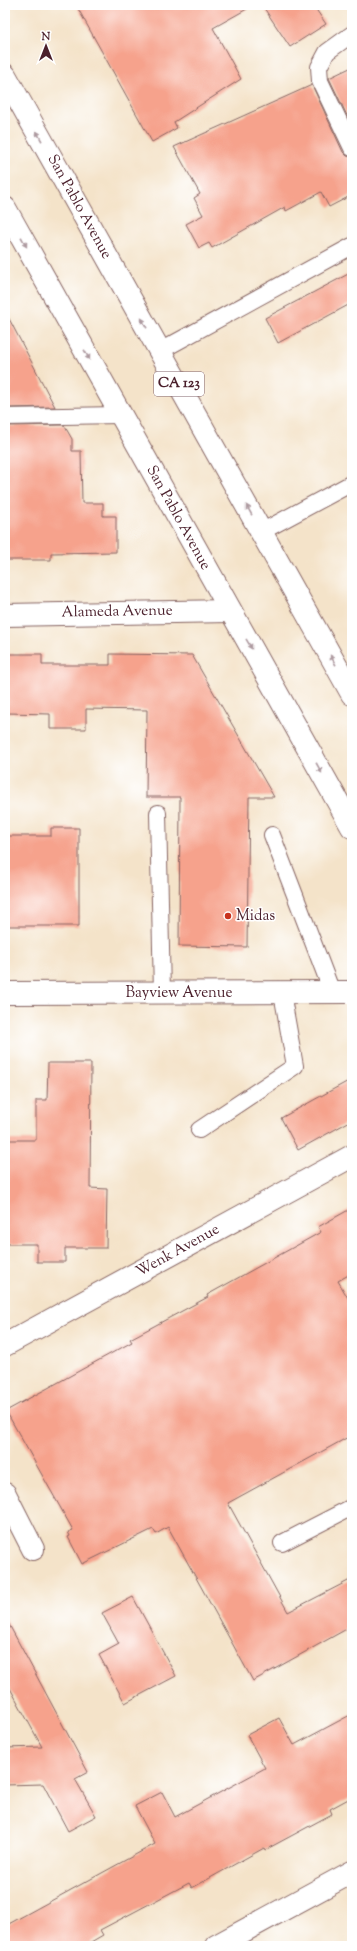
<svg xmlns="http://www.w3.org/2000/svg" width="357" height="1951" font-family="'Sorts Mill Goudy',serif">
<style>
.building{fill:#f6a28c}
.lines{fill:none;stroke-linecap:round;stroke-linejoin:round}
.service-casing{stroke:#866462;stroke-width:18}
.minor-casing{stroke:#866462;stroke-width:24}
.primary-casing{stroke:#866462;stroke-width:24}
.service{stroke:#fff;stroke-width:16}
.minor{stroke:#fff;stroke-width:22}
.primary{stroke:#fff;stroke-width:22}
.oneway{fill:#ae9aa0}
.poi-dot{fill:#c8321e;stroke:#fff;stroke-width:1.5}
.labels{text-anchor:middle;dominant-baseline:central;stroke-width:3;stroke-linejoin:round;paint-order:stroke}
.shield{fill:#fff;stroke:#80626b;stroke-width:1}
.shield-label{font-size:14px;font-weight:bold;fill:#4a1f2b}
.street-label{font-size:15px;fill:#4a1f2b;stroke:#fff}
.poi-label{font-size:15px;fill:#4a1f2b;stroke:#fff;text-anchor:start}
</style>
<rect width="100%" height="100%" fill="#fff"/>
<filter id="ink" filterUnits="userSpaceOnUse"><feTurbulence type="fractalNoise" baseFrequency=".025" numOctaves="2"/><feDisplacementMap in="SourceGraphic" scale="8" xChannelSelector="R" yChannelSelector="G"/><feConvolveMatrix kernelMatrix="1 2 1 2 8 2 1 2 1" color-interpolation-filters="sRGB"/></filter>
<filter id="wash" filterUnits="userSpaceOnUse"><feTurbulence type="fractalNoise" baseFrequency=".012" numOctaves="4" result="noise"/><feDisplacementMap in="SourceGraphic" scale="16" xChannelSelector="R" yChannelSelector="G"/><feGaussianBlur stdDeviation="0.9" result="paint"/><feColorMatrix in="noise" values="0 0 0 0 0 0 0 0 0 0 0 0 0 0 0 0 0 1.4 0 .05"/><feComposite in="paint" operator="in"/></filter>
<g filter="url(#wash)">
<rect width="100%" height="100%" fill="#f4e3c9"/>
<g id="blocks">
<path class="building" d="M76,5H254L213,28L241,79L174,122L177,128L152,142Z
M262,5H313L326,24L290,47Z
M352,67V126L329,78Z
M312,85L343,152L347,156L352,157V195L329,207L321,192L286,211L285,207L212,248L209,243L199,248L186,224L203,215L194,198L200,194L174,147Z
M352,272V303L278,343L265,318Z
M5,311L55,407L5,408Z
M64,425L72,439V451H81L82,503H103V516H116V552L51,553V560H5V426Z
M8,654H42V665H110V654L192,655L274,797H249L247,947L179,946L180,797H146L147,710L86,709V729H50V714L7,713Z
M51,828H79V926H5V836H51Z
M48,1063H91L90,1188L107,1189L106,1248H65V1262H37V1244H5V1140H36V1100H47Z
M352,1079V1120L298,1150L281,1118Z
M352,1208V1273L338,1281L352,1305V1435L228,1503L288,1612L352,1579V1626L253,1681L168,1527L156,1534L153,1529L82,1564L68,1537L70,1536L68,1532L73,1530L6,1411L132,1342L130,1339L208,1297L207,1295L321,1232L318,1227Z
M133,1597L176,1676L125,1703L99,1655L119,1644L102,1613Z
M5,1617L88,1772L75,1779L96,1816L68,1831L43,1784L5,1785V1748L42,1747L5,1679Z
M352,1714V1797L330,1809L332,1814L265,1850L264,1848L192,1888L189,1883L100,1930L103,1935L84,1946H5V1926L155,1844L135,1806L162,1792L175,1817L265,1768L247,1735L279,1718L294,1745Z"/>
</g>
</g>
<g filter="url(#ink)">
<use href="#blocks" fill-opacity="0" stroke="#866462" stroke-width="1"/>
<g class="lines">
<defs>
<path id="service" d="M352,34L327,52L319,67L320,81L352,148
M160,351L352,246
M5,417L120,415
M261,532L352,483
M158,813L162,993
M272,835L332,992
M199,1130L295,1066L282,993
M282,1543L352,1507"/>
<path id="minor" d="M5,615L230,611
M5,993L352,992
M5,1345L352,1156
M5,1494L33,1549
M216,1946L352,1872"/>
<path id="primary" d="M5,75L352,694
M5,208L352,827"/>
</defs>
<use href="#service" class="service-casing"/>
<use href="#minor" class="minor-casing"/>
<use href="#primary" class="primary-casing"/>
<use href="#service" class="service"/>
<use href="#minor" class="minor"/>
<use href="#primary" class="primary"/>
</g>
<defs><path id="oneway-solid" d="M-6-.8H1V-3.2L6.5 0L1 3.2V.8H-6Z"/></defs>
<g class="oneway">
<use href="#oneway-solid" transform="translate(39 136) rotate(-119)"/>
<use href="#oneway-solid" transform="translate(24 242) rotate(61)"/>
<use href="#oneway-solid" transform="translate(144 323) rotate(-119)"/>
<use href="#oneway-solid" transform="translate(87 355) rotate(61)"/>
<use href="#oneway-solid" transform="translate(249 510) rotate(-119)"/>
<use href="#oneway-solid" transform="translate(249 644) rotate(60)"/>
<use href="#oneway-solid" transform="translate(333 660) rotate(-119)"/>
<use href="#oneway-solid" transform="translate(319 768) rotate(61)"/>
</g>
</g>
<circle class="poi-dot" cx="228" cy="916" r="4"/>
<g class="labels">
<rect class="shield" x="154" y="372" width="50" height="24" rx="3"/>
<g class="shield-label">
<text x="179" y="384">CA 123</text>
</g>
<g class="street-label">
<text transform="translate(79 207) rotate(61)">San Pablo Avenue</text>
<text transform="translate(178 518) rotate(61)">San Pablo Avenue</text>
<text transform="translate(117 612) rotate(-1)">Alameda Avenue</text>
<text x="179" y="993">Bayview Avenue</text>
<text transform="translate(178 1251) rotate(-29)">Wenk Avenue</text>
</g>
<g class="poi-label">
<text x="236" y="916">Midas</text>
</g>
</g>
<rect width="357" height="1951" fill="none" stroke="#fff" stroke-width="20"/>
<g transform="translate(46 46)" stroke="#ffffff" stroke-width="3" paint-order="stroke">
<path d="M0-3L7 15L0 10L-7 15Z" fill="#4a1f2b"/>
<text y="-6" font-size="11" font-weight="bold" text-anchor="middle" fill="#4a1f2b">N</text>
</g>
</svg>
